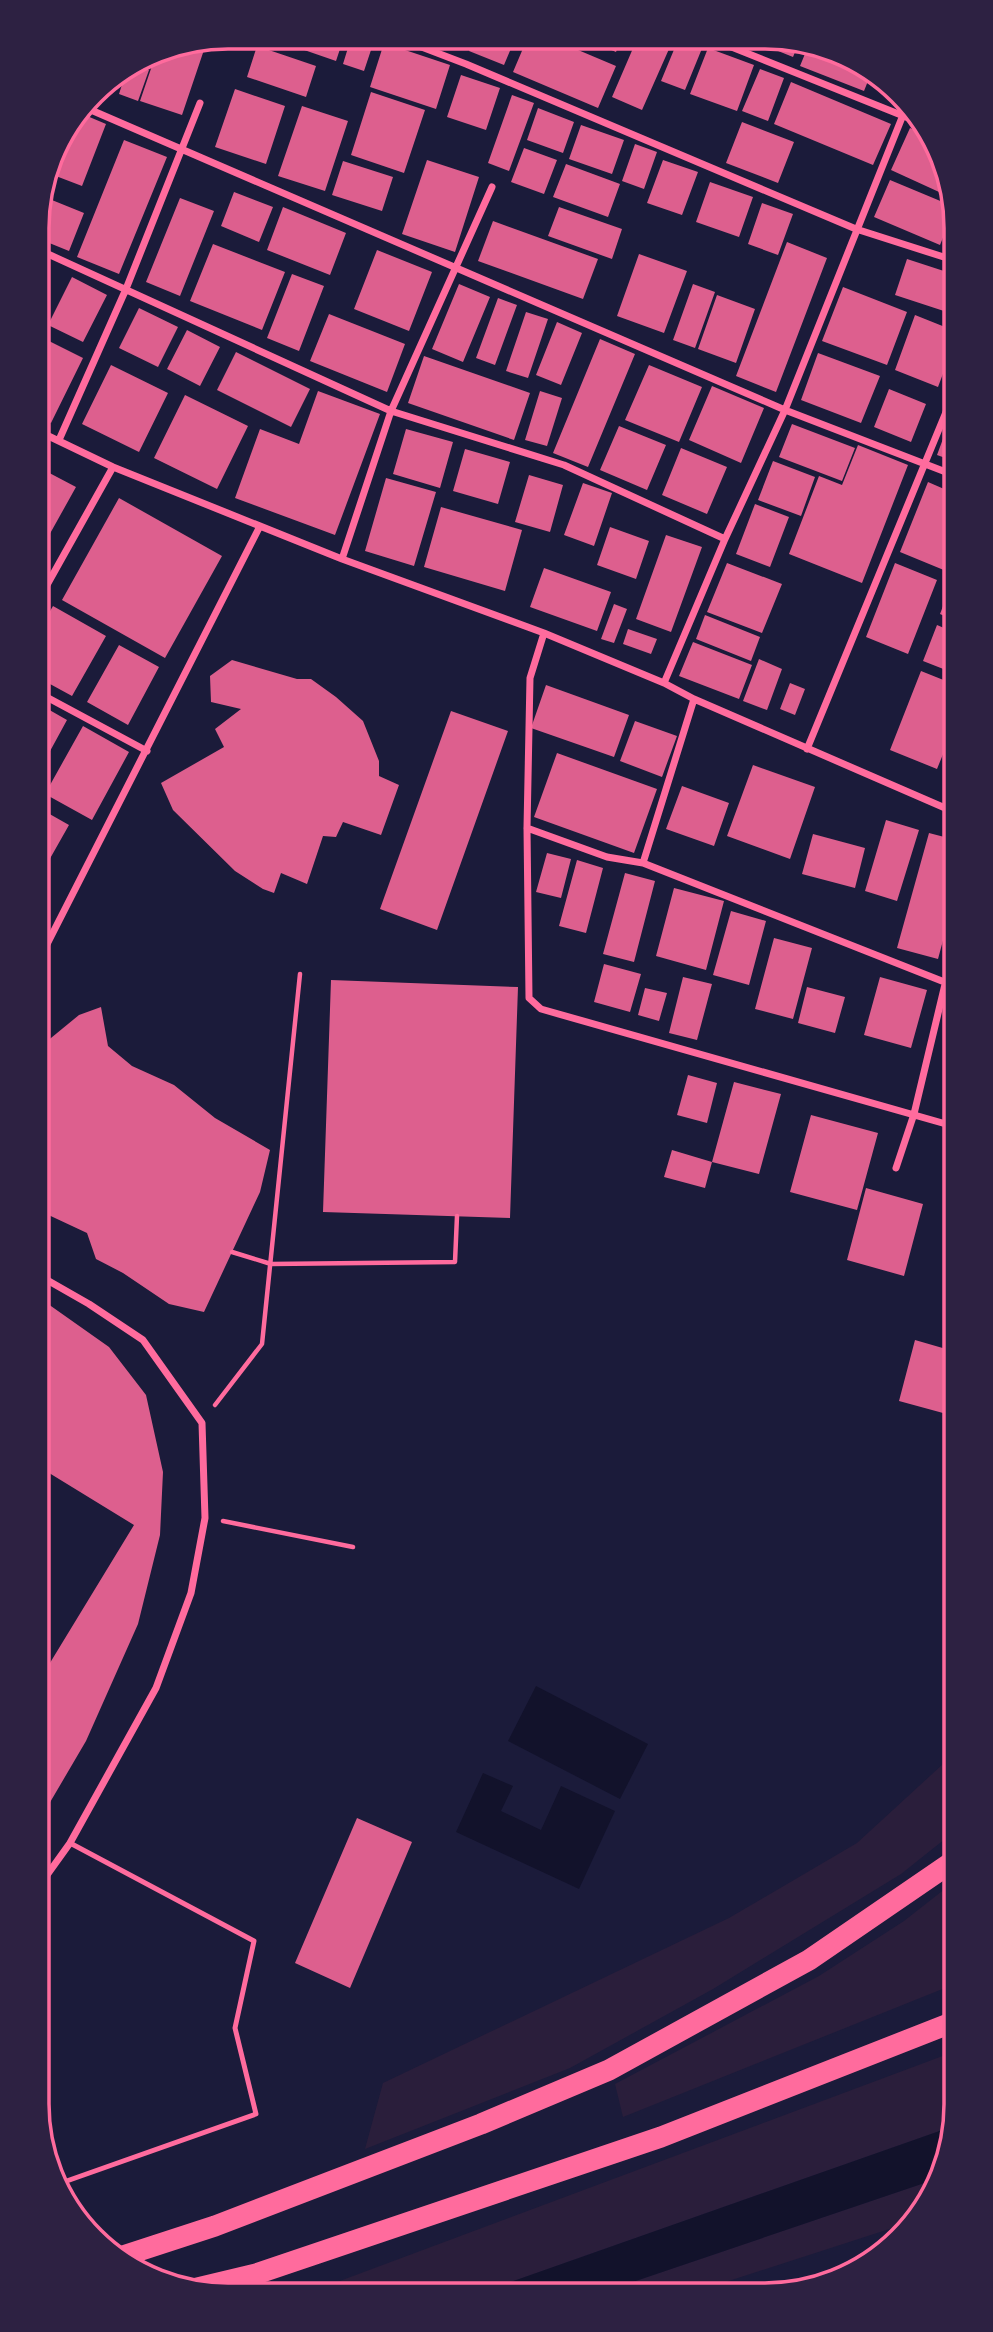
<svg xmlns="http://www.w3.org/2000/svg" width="993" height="2332" font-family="'Asap Condensed',sans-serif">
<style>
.green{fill:#2a1e3b}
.water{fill:#12122b}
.building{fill:#dd5f8e}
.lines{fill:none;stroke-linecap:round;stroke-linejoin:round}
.path{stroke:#ff6b9d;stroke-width:4.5}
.service{stroke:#ff6b9d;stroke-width:5}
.minor{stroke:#ff6b9d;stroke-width:7}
.motorway{stroke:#ff6b9d;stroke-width:21}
.rim{fill:none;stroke:#ff6b9d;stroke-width:3.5}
</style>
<rect width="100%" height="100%" fill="#1b1b3a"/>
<path class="green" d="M955,1753V1831L901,1874L713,1989L570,2068L365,2149L383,2083L729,1918L857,1843Z
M955,1881V1984L623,2117L615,2084L819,1976L904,1921Z
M956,2051V2116L954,2126L488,2290L313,2291Z
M942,2177L914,2221L704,2289L609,2290Z"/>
<path class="water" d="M536,1686L648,1744L620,1799L508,1741Z
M483,1773L513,1786L501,1811L541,1830L561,1786L615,1811L579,1889L456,1832Z
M954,2126L942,2177L609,2290H488Z"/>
<path class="building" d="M286,37H344L336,61L284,43Z
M351,38H366L374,41L364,71L343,64Z
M427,38H461L457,50Z
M474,38L515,39L504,65L469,51Z
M527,39H552L616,66L598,108L513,72Z
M586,39H621L616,52Z
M637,39L673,40L642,110L612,97Z
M678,40H688L703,46L685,90L661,81Z
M751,40H800L793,57Z
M207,41L182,115L140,101L157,51Z
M384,43L450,65L436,109L370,87Z
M809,44L870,76L864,91L800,66Z
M257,46L316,66L306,97L247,77Z
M708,48L754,65L737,111L690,94Z
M134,65L149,70L138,101L119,94L127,69Z
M760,69L784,78L768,121L742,111Z
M119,73L112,93L99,87L102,84Z
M461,75L500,88L486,130L447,117Z
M791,82L891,124L873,165L774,124Z
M235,89L285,106L266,164L215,147Z
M371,92L425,110L404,173L351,155Z
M512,95L534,103L509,171L488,163Z
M302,106L348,121L325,191L278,176Z
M538,108L574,122L563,153L527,140Z
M80,113L106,124L82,186L48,173L56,144Z
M742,122L794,142L778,183L726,163Z
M581,125L624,140L612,174L569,159Z
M910,128L924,134L950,179V197L891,170Z
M124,140L167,157L119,274L77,257Z
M635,144L657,152L644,189L622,181Z
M524,148L557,160L544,194L511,182Z
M427,160L479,177L455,252L402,234Z
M663,160L698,172L682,215L647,203Z
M343,161L393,177L382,211L332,195Z
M566,164L620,184L608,217L553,197Z
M890,180L950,205V220L940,245L874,217Z
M710,182L753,197L739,237L696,222Z
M234,192L273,207L259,242L221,226Z
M42,196L84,213L69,251L37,238V215Z
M180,198L214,211L180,296L146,282Z
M762,203L793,214L778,255L748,244Z
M283,207L346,233L330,275L267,250Z
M559,207L622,229L612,259L548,236Z
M493,221L598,259L583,299L478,261Z
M787,242L827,258L776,392L736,376Z
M213,244L285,272L262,330L190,301Z
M377,250L432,272L409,331L354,309Z
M639,254L687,271L664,333L617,316Z
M907,259L950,273V313L895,295Z
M37,267L49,273L37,297Z
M292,274L324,286L299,351L267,338Z
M72,277L107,295L83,342L48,325Z
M459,284L490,297L463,362L432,349Z
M693,284L715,292L695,348L673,340Z
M843,287L907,312L887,365L822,341Z
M717,295L755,309L736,363L698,349Z
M498,298L517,305L495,365L476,358Z
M139,308L178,327L158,367L119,348Z
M526,312L548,319L528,378L506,371Z
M329,314L405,344L387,392L310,361Z
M915,315L950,329V355L938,387L895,370Z
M557,322L582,333L561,385L536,375Z
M187,330L220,347L200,386L167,369Z
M41,337L83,358L51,423L38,416V344Z
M600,339L635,354L588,467L553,453Z
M236,352L310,389L291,427L217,390Z
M818,353L880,376L861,423L801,400Z
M424,356L530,393L514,440L408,403Z
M111,365L168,393L139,452L82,424Z
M649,365L702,387L679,442L625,420Z
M712,386L764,408L741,463L689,440Z
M889,389L926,404L911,442L874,427Z
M318,391L380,414L335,535L235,498L260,429L299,444Z
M540,391L562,398L547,446L525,440Z
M185,395L248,426L217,489L154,458Z
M950,420H951V460L937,455Z
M792,424L855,448L842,481L779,457Z
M619,426L666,445L647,490L600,470Z
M406,429L453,442L440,488L393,474Z
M858,445L908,465L862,583L789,554L819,476L842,485Z
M681,448L727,467L707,514L662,495Z
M465,449L510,462L498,504L453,491Z
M773,461L815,477L801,516L758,500Z
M38,467L76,487L47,539L38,534Z
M529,475L563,485L550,532L515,522Z
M386,478L436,492L414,566L365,551Z
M928,482L951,492V573L900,552Z
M583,483L612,493L594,546L564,535Z
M119,498L222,556L165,658L62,600Z
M755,504L789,517L770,567L736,554Z
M441,507L522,530L505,591L424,567Z
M610,527L649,541L636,579L597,565Z
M666,535L702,547L671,632L636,619Z
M727,563L782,584L762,633L707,612Z
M895,563L937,580L908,654L866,637Z
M544,568L611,592L597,631L530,607Z
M951,585V619L940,614Z
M614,604L627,609L614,643L601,639Z
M53,606L106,636L72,696L39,678L38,632Z
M705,615L760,637L751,661L696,639Z
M937,625L951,631V672L923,661Z
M628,629L657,639L651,654L623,644Z
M693,642L752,665L739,699L679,676Z
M119,645L159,667L128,725L87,702Z
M759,659L782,669L767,710L743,701Z
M232,660L297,679H311L336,697L363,721L379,761V776L399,785L381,835L343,822L336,837L323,836L307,884L281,873L274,893L263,889L235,871L173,810L161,783L224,747L215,729L241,709L211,702L210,676Z
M921,671L951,683L952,732L937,769L890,750Z
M790,683L805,689L795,715L780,709Z
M546,685L629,715L614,757L531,728Z
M46,708L67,720L49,753L39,747V721Z
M451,711L508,731L437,930L380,909Z
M635,721L677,736L662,777L620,761Z
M83,726L129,752L92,820L45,794Z
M557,753L657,789L634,853L534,817Z
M753,765L815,787L790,859L727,836Z
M682,786L729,803L714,846L666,829Z
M39,808L69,825L39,878Z
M886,820L919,830L897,901L865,891Z
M929,833L952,839V907L938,959L897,948Z
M813,834L865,848L855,888L802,874Z
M547,853L571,859L561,898L536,892Z
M577,860L603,868L586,933L559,926Z
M625,873L655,881L634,962L603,954Z
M674,888L724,901L706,970L656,956Z
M39,894L47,898L39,913Z
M731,911L766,921L749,985L713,975Z
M774,938L812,948L793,1019L755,1009Z
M604,964L641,974L630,1012L594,1002Z
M683,977L712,984L697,1040L669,1033Z
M880,977L927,990L911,1048L864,1035Z
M331,980L518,987L510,1218L323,1212Z
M807,987L845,997L835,1033L798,1023Z
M645,988L667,993L659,1021L638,1015Z
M101,1007L108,1046L132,1066L174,1085L215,1118L270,1150L260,1192L204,1312L169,1304L123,1273L96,1259L87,1233L40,1211V1047L79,1015Z
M688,1075L717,1083L707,1123L677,1115Z
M734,1082L781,1094L759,1174L712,1162L705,1188L664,1177L672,1150L712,1162Z
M811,1115L878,1133L857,1210L790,1192Z
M866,1188L923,1204L904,1276L847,1260Z
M41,1299L109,1347L146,1395L163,1472L160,1535L138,1624L86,1741L42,1816V1676L134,1525L41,1468Z
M915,1340L953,1351L954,1416L899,1401Z
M357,1818L412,1842L350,1988L295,1963Z"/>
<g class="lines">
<path class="path" d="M232,1252L271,1264L455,1262L457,1216
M215,1405L262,1344L300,974
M223,1521L353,1547"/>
<path class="service" d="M61,2183L256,2114L235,2028L254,1941L70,1843"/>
<path class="minor" d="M398,38L466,64L856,229L950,259
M714,40L916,121
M84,107L785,410L951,474
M37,249L391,411L564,465L725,539
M38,431L113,467L342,559L544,633L664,683L694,699L952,811
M59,440L126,289L200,103
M342,559L391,411L492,187
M38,601L113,467
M544,633L530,678L527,828L529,998L541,1009L953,1126
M664,683L725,539L785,410L903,115
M39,693L147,751
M807,749L951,400
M527,828L607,857L643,863L952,985
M643,863L694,699
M39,960L260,526
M896,1168L914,1114L952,955
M40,1276L89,1304L143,1340L202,1423L205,1518L191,1593L156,1688L70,1843L42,1882"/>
<path class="motorway" d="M123,2256L215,2226L481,2124L609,2070L809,1960L955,1860
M189,2290L256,2274L661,2137L956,2021"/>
</g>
<path d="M0 0H993V2332H0ZM228 49H765A179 179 0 0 1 944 228V2104A179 179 0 0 1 765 2283H228A179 179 0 0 1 49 2104V228A179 179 0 0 1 228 49Z" fill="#2d2142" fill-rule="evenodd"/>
<path class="rim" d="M228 49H765A179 179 0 0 1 944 228V2104A179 179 0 0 1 765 2283H228A179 179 0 0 1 49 2104V228A179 179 0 0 1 228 49Z"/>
</svg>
